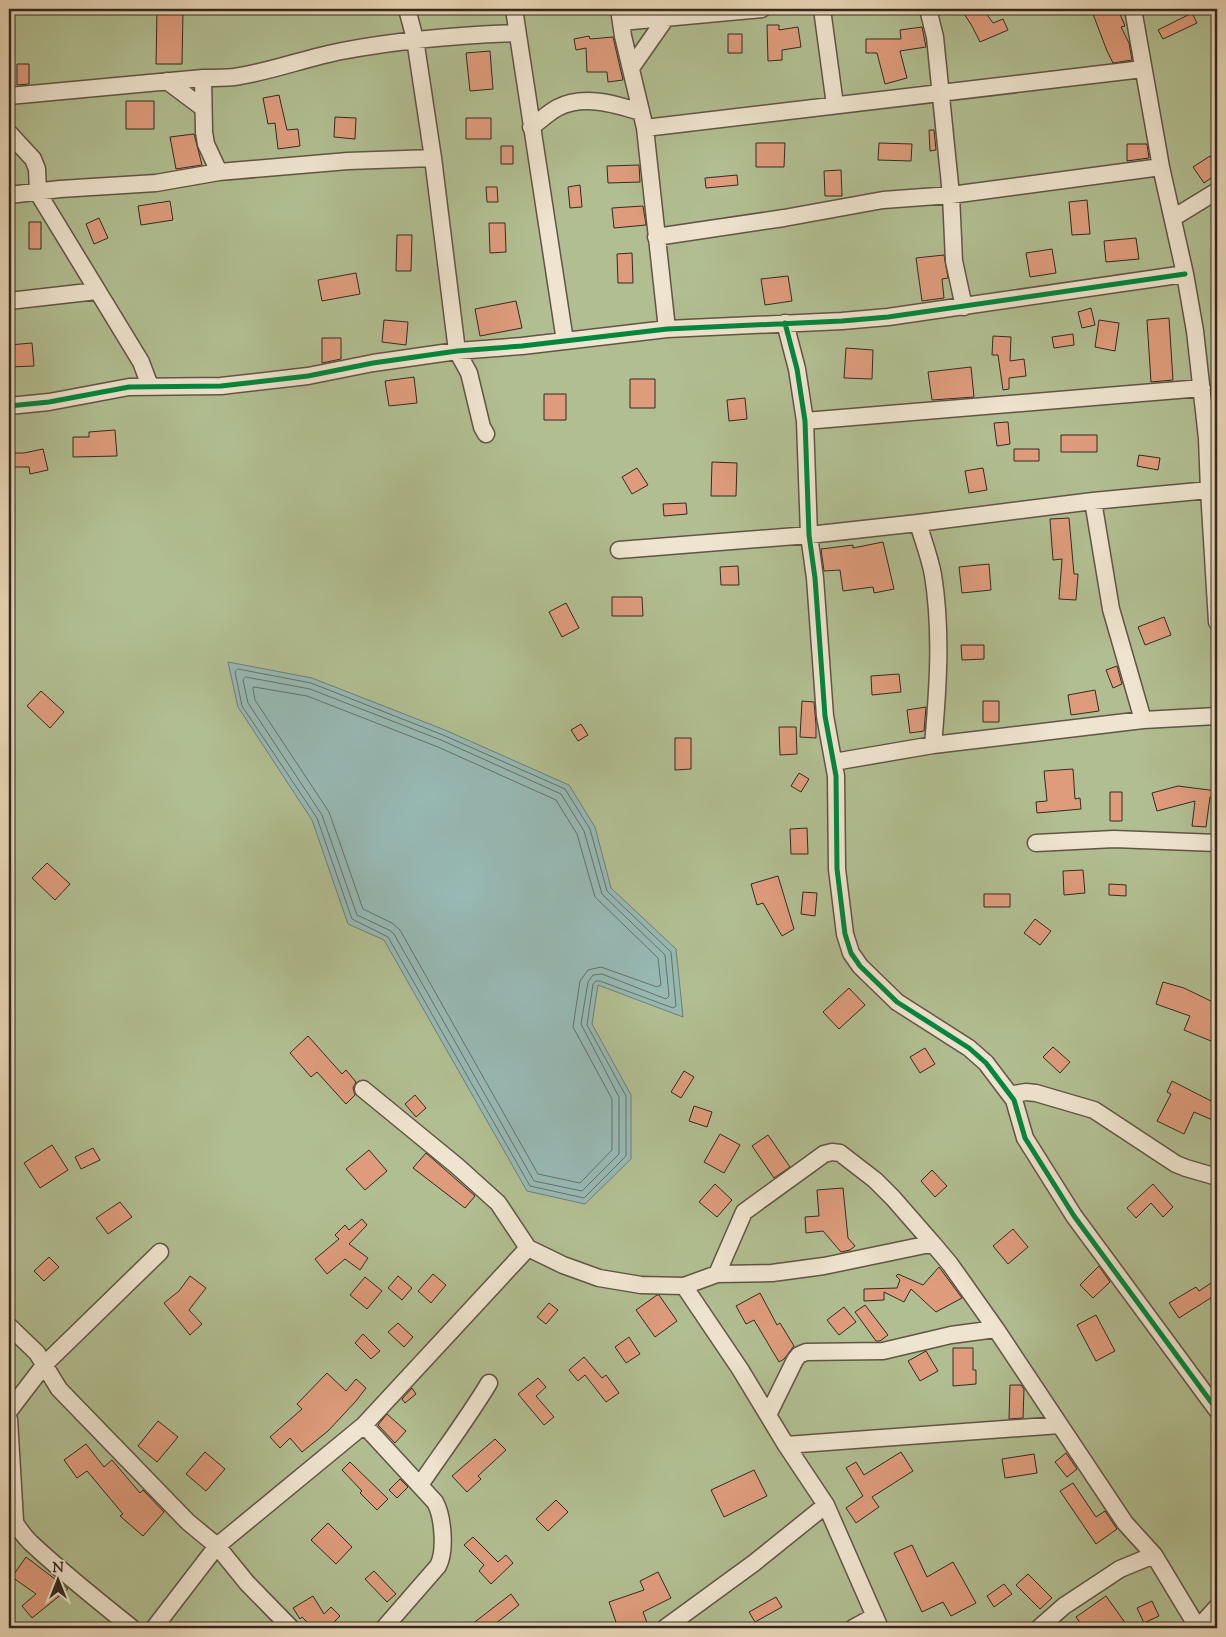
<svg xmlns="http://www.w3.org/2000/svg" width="1226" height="1637" font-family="'Sorts Mill Goudy',serif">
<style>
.green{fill:#b1be91;stroke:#727458}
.water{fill:#97b8b3;stroke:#6f7f78}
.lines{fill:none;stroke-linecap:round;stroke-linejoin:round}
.shore{stroke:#66716a;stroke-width:1}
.building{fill:#de9c7c;stroke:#342a20}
.street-casing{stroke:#615545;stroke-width:19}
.street{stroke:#efe4cf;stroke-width:16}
.cycleway-casing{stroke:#efe4cf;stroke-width:8}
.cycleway{stroke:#00873e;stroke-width:5}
</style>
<rect width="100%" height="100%" fill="#e7d5b5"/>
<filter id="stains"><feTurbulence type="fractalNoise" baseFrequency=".004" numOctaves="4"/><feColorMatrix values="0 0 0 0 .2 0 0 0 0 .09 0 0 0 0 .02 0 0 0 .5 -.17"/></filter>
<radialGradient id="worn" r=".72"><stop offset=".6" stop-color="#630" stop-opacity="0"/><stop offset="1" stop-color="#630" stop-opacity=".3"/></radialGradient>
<path class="green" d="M9,9H1217V1628H9Z"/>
<path class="water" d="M228,662L312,678L445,730L569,785L595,827L611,888L676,949L683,1017L598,985L592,1024L631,1095V1159L585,1204L527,1191L384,940L348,924L312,820L238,707Z"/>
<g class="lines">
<path class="shore" d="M238,669L311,683L443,735L565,789L590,829L607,891L671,952L676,1006L673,1008L600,981H596L593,984L587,1025L626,1096V1156L584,1198L530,1186L388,937L352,919L317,818L242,706L235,672Z
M246,677L310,689L441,740L561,794L584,831L602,894L665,955L669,996L666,999L602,974L593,975L588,982L581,1024L619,1097V1154L582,1191L534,1181L394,934L389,930L357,915L322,815L248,703L243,680Z
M254,687L307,696L438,747L556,800L577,834L595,897L658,958L661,985L657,987L601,967L588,970L580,981L573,1027L612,1099V1150L580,1183L538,1174L400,930L392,923L363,909L329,812L255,700L253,689Z"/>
</g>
<path class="building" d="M961,9H983L993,23L1003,19L1008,30L980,42L972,26Z
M1107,9H1118L1125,26L1121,27L1129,43L1132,60L1113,63L1107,51L1093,14Z
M157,11H183L182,64H156Z
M1192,13L1197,23L1163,39L1158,30Z
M767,25H779V30L798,27L801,47L782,50V60L768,61Z
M922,27L926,47L900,51L907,78L885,84L877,53H866V39H901L900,30Z
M728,34H742V53H728Z
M589,36L590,39L613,37L623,80L608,82L607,72H587L586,48L576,50L574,39Z
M490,51L493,89L470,91L466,53Z
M17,64H29V84L17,85Z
M279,95L287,130L298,129L300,146L278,149L275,123L268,124L263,98Z
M126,101H154V129H126Z
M335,117L356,118L355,139L334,137Z
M466,118H491V139H466Z
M929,130H934L936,150L930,151Z
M194,134L202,165L176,169L170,137Z
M756,143H785L784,167H756Z
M879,143L912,144L911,161L878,160Z
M1127,144H1147L1149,158L1127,161Z
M501,146H513V164H501Z
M1210,156L1217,167V174L1204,183L1193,167Z
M639,165L640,182L608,183L607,166Z
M841,170L842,196H825L824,171Z
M737,175L738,185L706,188L705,178Z
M580,185L582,207L570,208L568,187Z
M486,187H497L498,202H487Z
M1087,200L1090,234L1072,235L1069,202Z
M170,201L173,220L141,225L138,206Z
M643,206L646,225L614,228L612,208Z
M99,218L108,238L94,244L86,224Z
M29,222H41V249H29Z
M489,223H505L506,252L490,253Z
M397,235H412L411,271H396Z
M1136,238L1139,259L1106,262L1104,241Z
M1052,249L1056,273L1030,277L1026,253Z
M632,253L633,283H618L617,254Z
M944,255L948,278L942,279L944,298L922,301L916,258Z
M356,273L360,294L322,301L318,280Z
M788,276L792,301L765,305L761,279Z
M516,301L522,328L480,336L475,309Z
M1091,308L1095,325L1082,328L1078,312Z
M1169,318L1173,380L1151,382L1147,320Z
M384,320L408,322L406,345L382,342Z
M1099,320L1119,323L1115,351L1095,347Z
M1073,334L1074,345L1054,348L1052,337Z
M993,336L1011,337L1010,361L1024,359L1026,376L1009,378V389L1003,390L998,355H992Z
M322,338H341V359L322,363Z
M32,343L34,366L9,367V345Z
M846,348L873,350L872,379L844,378Z
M971,367L974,397L932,400L928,372Z
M414,377L417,403L389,406L385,381Z
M630,379H655V408H630Z
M544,394H566V420H544Z
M745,398L747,419L729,421L727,400Z
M1008,422L1010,444L997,446L994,423Z
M115,430L117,456L73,457V437H89V432Z
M1061,435H1097V452H1061Z
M43,449L48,470L30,474L29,467H9V453H24Z
M1014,449H1039V461H1014Z
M1139,455L1160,458L1158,470L1137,466Z
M712,462L737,463L736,496H711Z
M637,468L648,485L632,494L622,477Z
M983,468L987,490L969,493L965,471Z
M686,503L687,514L664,516L663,504Z
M1069,518L1074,574H1078L1076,600L1059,599L1062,559L1053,560L1050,519Z
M883,542L894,589L874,593L873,587L843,591L840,570L824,571L821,549L853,545V548Z
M989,564L991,590L962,593L959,567Z
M738,566L739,585H721L720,567Z
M612,597H642L643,616H612Z
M566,603L579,628L562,637L549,612Z
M1164,617L1171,635L1145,645L1138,627Z
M961,645H984V659L962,660Z
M1117,666L1122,684L1113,688L1106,670Z
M899,674L901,692L872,695L871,676Z
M1095,690L1099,711L1071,715L1068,695Z
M41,691L64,712L50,728L27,706Z
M802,701L814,702L816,725V738L800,737Z
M983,701H999V722H983Z
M926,707L924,731L910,733L907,710Z
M581,724L588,735L578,741L571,730Z
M779,727H796L797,754L780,755Z
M675,738H691V769L675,770Z
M1073,769L1075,799L1080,798L1081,809L1037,813L1036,802L1047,801L1044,771Z
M799,773L809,779L801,792L791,786Z
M1178,786L1217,791V795L1210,797L1206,827L1192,826L1195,801L1157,811L1152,793Z
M1110,792H1122V821H1110Z
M807,828L808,854H791L790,829Z
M47,863L70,884L55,900L32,878Z
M1083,870L1085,893L1064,895L1063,871Z
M778,876L794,929L782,936L763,903L757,905L751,884Z
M1109,884L1126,885V896L1109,895Z
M803,892L817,893L815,916L801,914Z
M984,894H1010V907H984Z
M1035,919L1051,931L1040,945L1024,933Z
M1163,982L1184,988L1217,1004V1027L1211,1041L1184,1030L1190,1016L1156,1004Z
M849,988L865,1005L839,1029L823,1012Z
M308,1036L342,1074L346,1070L356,1082L353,1088L355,1095L346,1104L317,1072L311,1077L290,1053Z
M1053,1047L1070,1062L1060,1073L1043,1057Z
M925,1048L935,1064L920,1073L910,1057Z
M684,1071L694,1077L681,1098L671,1092Z
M1172,1081L1217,1104V1122L1194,1112L1184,1134L1157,1121L1171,1094L1167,1092Z
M415,1095L426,1108L416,1117L405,1104Z
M694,1106L712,1112L707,1127L689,1121Z
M720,1134L740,1145L724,1173L704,1162Z
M768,1135L790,1167L774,1178L752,1146Z
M52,1145L68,1170L40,1188L24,1163Z
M93,1148L100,1160L81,1169L75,1157Z
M369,1150L387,1171L365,1190L346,1169Z
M426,1153L475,1196L465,1208L413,1168Z
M932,1170L947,1186L935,1197L921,1181Z
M715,1184L732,1200L717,1217L699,1202Z
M1153,1184L1173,1207L1163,1217L1151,1203L1136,1218L1127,1208Z
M843,1188L848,1238L855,1246L850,1250L841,1252L823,1231L806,1233L805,1217L819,1216L817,1190Z
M120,1202L132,1217L108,1234L96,1218Z
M362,1219L367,1225L349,1244L368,1258L360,1270L345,1259L327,1274L315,1259L339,1239L335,1235L345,1225L349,1230Z
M1013,1229L1028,1247L1008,1264L993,1246Z
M49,1257L59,1267L44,1281L34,1271Z
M1099,1266L1110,1282L1093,1298L1080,1285Z
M939,1267L962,1298L936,1312L911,1289L904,1302L884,1292V1300L864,1301V1289L897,1288L900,1280L896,1276L898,1274L923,1285Z
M433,1274L446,1285L431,1303L418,1291Z
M190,1276L206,1288L189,1310L202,1324L190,1335L164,1303L179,1291Z
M398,1276L412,1288L402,1300L388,1288Z
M365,1277L382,1291L367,1309L350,1295Z
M1217,1279V1294L1179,1318L1169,1303L1196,1287L1199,1291Z
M760,1293L777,1325L780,1323L794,1346L784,1359L779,1362L754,1320L746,1324L736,1306Z
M657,1295H659L677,1321L655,1337L636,1310Z
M549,1303L558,1310L546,1324L537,1317Z
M865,1305L888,1335L880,1341H876L855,1312Z
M844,1307L856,1322L839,1335L827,1320Z
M1096,1315L1115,1351L1096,1361L1077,1325Z
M398,1323L413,1337L404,1347L388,1332Z
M363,1334L380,1351L371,1359L355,1343Z
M629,1337L640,1354L626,1363L615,1347Z
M953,1348H973V1370H976V1384L953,1386Z
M926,1351L938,1371L920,1381L908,1361Z
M584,1357L602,1378L606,1375L619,1393L606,1402L585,1375L578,1381L569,1370Z
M327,1373L346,1391L356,1379L366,1388L356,1401L328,1431L302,1452L290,1438L280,1448L270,1437L302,1409L297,1404Z
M538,1378L546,1387L536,1396L554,1417L544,1425L518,1394Z
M1010,1385H1021L1024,1389L1023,1418L1009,1419Z
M412,1388L416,1394L405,1403L402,1399Z
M387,1414L406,1431L395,1443L378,1425Z
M158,1421L178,1437L157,1462L138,1446Z
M495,1439L506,1450L478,1476L481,1479L467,1492L452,1476Z
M86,1444L104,1467L112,1460L140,1493L143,1490L164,1512L143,1536L120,1516L123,1514L87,1471L77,1478L64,1460Z
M205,1452L225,1469L206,1491L186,1474Z
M901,1452L913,1471L872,1497L879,1507L856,1523L846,1508L863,1496L846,1468L856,1462L864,1475Z
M1066,1453L1077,1469L1067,1477L1055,1462Z
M1034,1454L1037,1473L1005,1478L1002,1459Z
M350,1462L388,1499L377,1510L360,1493L362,1491L342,1470Z
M754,1470L767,1496L724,1517L711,1490Z
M400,1479L408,1487L397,1498L389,1490Z
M1073,1483L1096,1517L1105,1511L1117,1529L1096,1544L1060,1491Z
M556,1500L568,1512L548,1531L536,1519Z
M328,1523L352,1547L336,1564L311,1540Z
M473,1537L498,1562L506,1555L513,1563L491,1584L479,1571L484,1565L464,1545Z
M912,1545L927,1577L953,1562L976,1603L951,1616L943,1602L922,1612L894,1553Z
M26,1557L68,1589L32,1618L22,1606L36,1594L12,1577Z
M374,1571L396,1594L387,1602L365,1579Z
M658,1572L671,1598L643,1612L649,1628H618L609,1602L644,1590L640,1581Z
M1028,1574L1052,1598L1040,1609L1016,1585Z
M1004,1584L1012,1594L994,1607L987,1596Z
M511,1594L519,1605L490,1628H467Z
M313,1596L324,1614L331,1607L340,1616L328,1628H313L302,1617L300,1619L293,1608Z
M1106,1596L1126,1624L1119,1628H1084L1076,1617Z
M776,1597L782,1607L755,1622L749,1612Z
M1152,1601L1159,1616L1144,1623L1137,1608Z"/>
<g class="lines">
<defs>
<path id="street" d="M407,9L415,39L433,158L457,351L469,373L482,427L486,434
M514,9L565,341
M619,9L623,36L645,128L667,329
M822,9L835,105
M928,9L935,37L951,195L954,261L964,307
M1133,9L1161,167L1185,274L1195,331L1207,438L1209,490L1217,622
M621,22L762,9
M631,68L666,18
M203,78L204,132L206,144L219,172
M167,81L203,108
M9,96L203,78C213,78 224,78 234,77C270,72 305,58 342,51C400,40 458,35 517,33
M531,127C540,121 548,113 557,108C583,94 615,104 641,112
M645,128L1143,69
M9,133L33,159L37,169L38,193L141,362L150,386
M9,195L60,189L156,183L219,172L348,161L433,158
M1173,218L1217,191
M656,237L784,218L883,200L951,195L1161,167
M9,301L97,291
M785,323L797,369L805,421L809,535L815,578L825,716L836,776L837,869L845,934L851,953L860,966L897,1002L969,1048L986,1063L1014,1100L1025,1138L1074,1216L1217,1410
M9,406L49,402L129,387L221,386L308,376L373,363L457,351L522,346L667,329L842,321L888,317L1185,274
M805,421L1202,388
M1093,501L1111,609L1143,720
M918,523C923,540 930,558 933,575C942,631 938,689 933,745
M619,550L809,535L918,523L1093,501L1209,490
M834,762L933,745L1143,720L1217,716
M1036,843L1114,839L1217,843
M363,1089L457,1166L498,1203L528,1248L563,1265L599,1278L641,1285L684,1286L717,1274L772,1273L824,1266L925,1245H934L950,1264L996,1329L1125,1523L1154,1555L1198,1628
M1014,1100V1094L1026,1092L1036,1093L1094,1110L1176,1164L1186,1168L1217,1177
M717,1274L744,1212L824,1154L832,1152L840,1153L875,1180L893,1198L934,1245
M684,1286L740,1369L786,1445L826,1505L880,1628
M9,1326L37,1353L59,1389L188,1522L217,1546L247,1583L291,1628
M9,1411L45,1364L160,1252
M768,1415L795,1360L799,1355L806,1352L883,1351L951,1335L996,1329
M9,1419L15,1521L12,1525
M364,1425L435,1502C443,1516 446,1551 438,1566L384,1628
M786,1445L1060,1425
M420,1485C443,1451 468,1418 489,1383
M9,1516C17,1524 22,1535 31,1543C63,1573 97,1600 132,1628
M154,1628L217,1546L364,1425L528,1248
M665,1628L754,1563L826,1505
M853,1628L875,1616
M1039,1628L1064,1606L1120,1569L1154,1555
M1198,1628L1217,1607"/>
</defs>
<use href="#street" class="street-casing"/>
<use href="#street" class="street"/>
<defs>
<path id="cycleway" d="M785,323L797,369L805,421L809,535L815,578L825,716L836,776L837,869L845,934L851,953L860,966L897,1002L969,1048L986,1063L1014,1100L1025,1138L1074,1216L1217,1410
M9,406L49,402L129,387L221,386L308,376L373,363L457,351L522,346L667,329L842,321L888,317L1185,274"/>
</defs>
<use href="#cycleway" class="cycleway-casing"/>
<use href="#cycleway" class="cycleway"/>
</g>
<rect width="1226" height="1637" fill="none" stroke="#e7d5b5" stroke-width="30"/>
<rect x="10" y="10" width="1206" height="1617" fill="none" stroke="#342a20" stroke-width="2.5"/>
<rect x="15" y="15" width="1196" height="1607" fill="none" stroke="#342a20"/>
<g transform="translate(58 1580)" stroke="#efe4cf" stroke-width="4" paint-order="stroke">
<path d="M0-4L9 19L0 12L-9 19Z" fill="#342a20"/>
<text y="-8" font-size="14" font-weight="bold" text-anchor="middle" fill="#342a20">N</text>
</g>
<rect width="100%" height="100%" filter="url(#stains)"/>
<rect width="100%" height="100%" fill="url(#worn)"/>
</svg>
